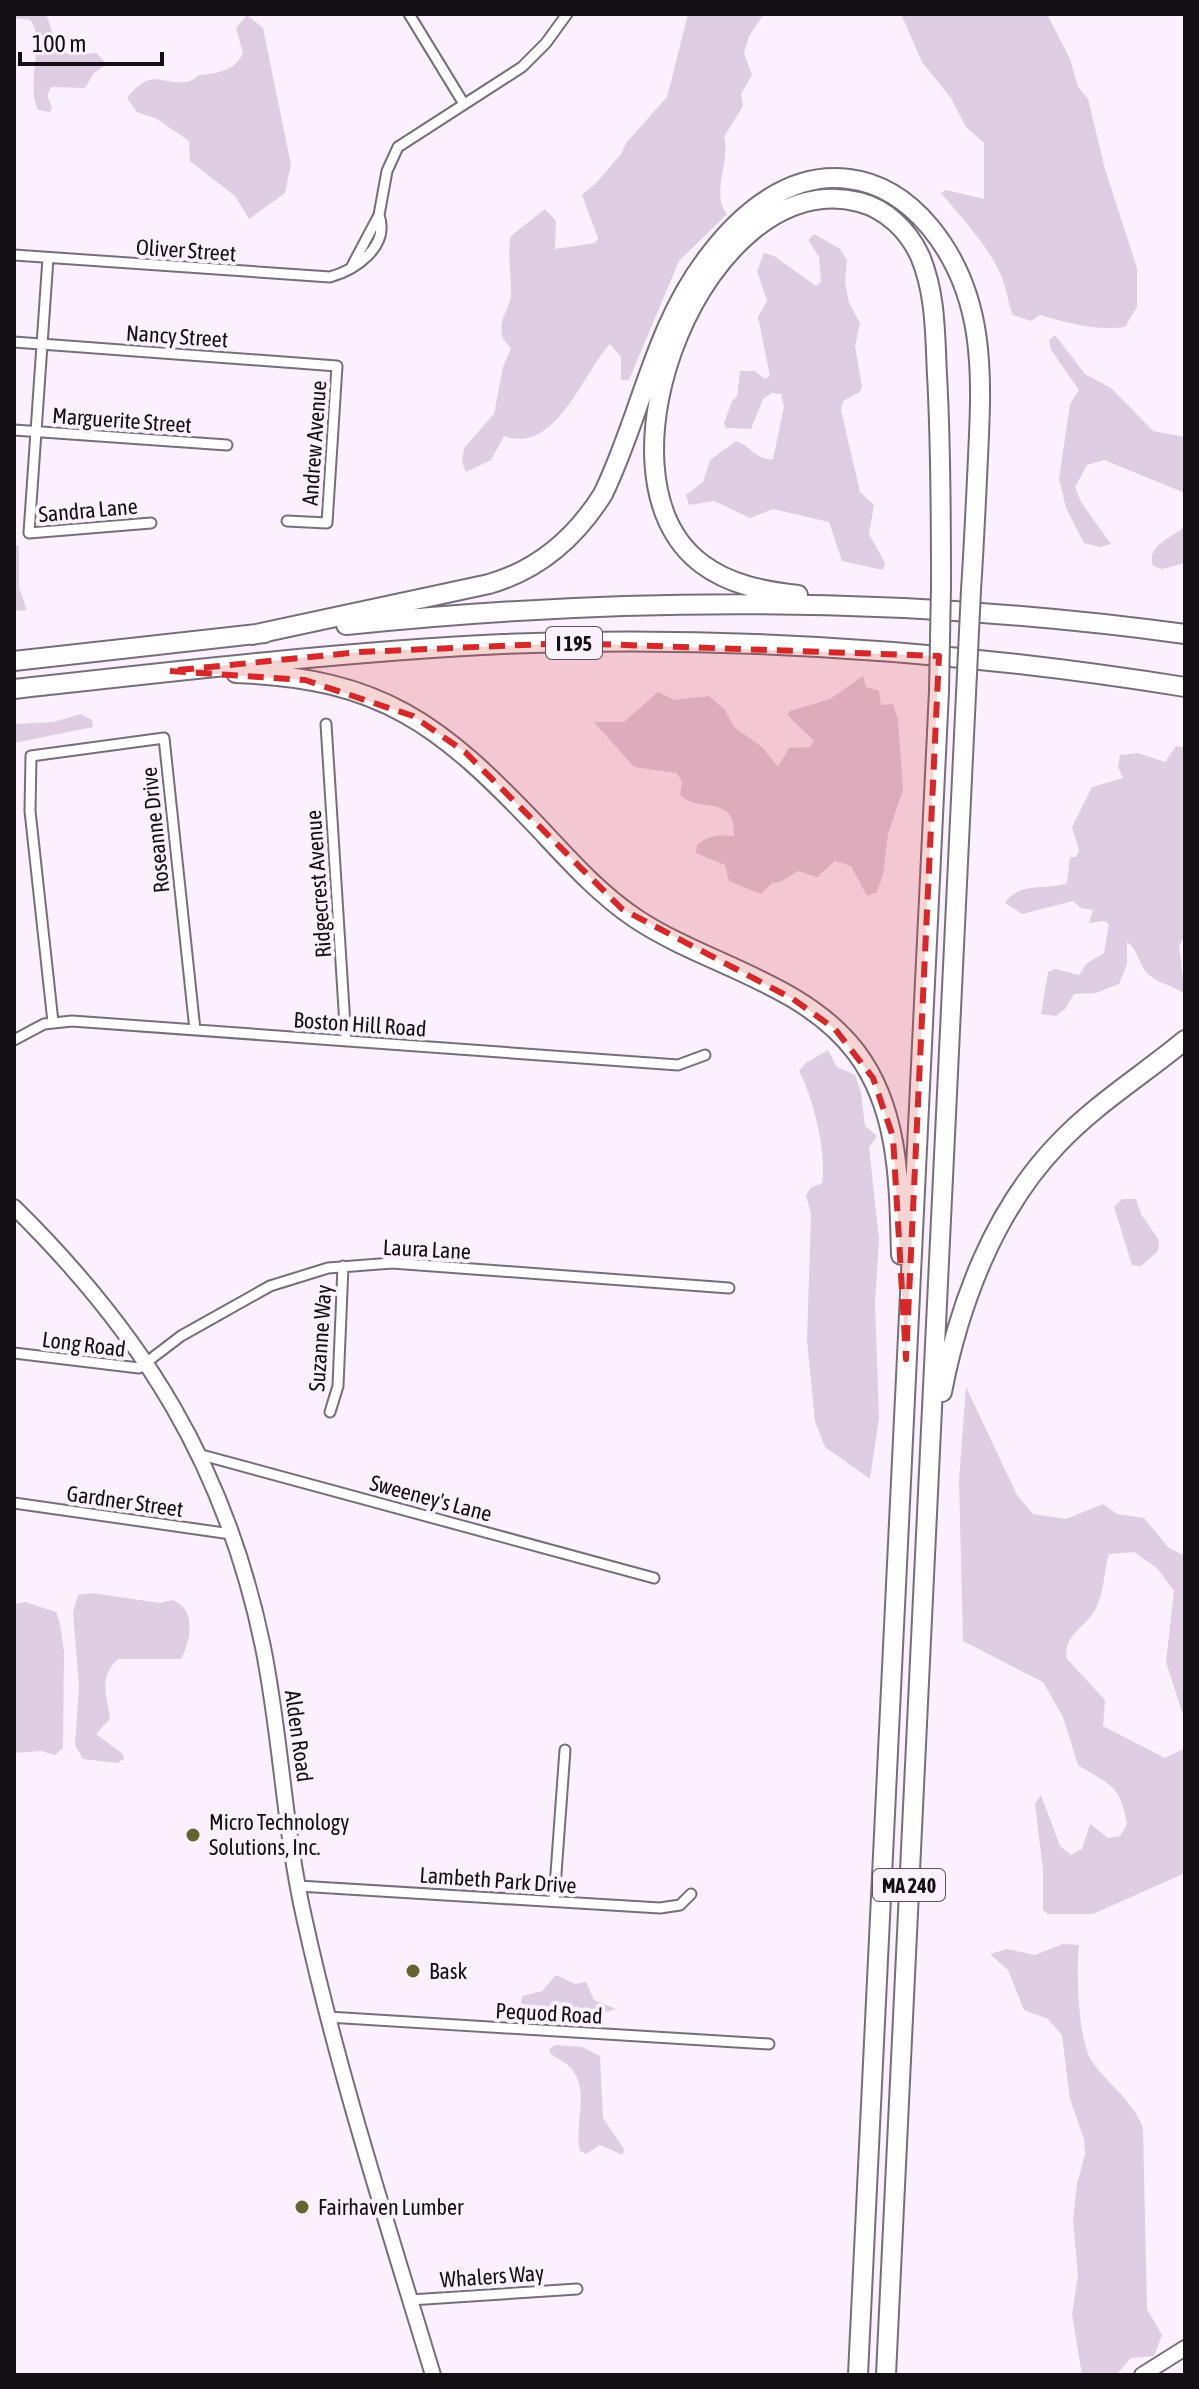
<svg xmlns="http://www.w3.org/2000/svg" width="1199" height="2389" font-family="'Asap Condensed',sans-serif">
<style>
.green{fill:#decde3}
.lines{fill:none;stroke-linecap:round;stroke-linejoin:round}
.street-casing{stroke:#786e7b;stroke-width:13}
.secondary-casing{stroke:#786e7b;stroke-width:18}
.highway-casing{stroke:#786e7b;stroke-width:22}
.street{stroke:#fff;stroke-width:9}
.secondary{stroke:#fff;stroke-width:14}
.highway{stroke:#fff;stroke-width:18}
.highway-bridge-casing{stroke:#786e7b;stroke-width:22;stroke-linecap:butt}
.highway-bridge{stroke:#fff;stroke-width:18}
.marked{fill:#d62828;fill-opacity:0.2;stroke:#d62828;stroke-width:6;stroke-dasharray:16 10;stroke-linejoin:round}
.poi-dot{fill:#646430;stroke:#fbf1fd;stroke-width:3}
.labels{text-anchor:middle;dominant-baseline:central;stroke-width:8;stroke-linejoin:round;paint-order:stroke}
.shield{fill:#fbf1fd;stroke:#59535a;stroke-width:2}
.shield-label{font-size:20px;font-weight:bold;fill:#130f14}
.street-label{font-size:22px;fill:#130f14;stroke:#fbf1fd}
.poi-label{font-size:22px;fill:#130f14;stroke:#fbf1fd;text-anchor:start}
</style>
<rect width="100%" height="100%" fill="#fbf1fd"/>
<path class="green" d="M14,14H46L58,48L70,55L96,53L107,64L94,73L85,88L51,87L47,96L52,107L50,112L38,110C25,83 46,39 30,20L14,18Z
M688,14H764L749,36L744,53L752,75L741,94L743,106L724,137C731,161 710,193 727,214L679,261L629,380H621V357L610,344C582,374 556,455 504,436L491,460L466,472L462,462L464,448L494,414L503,367L511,348C510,347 503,339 503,338C498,323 506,313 510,301C514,286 506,257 511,236L545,209L556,221L555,249L595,243L598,238L582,195L597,182L621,154L626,143L667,97Z
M901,14H1047L1070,59L1078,87L1088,99L1105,169L1137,268V307L1125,327C1096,331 1068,323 1040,315L1031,321L1013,315C1007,302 1007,287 1000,273C986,243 962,218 941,193L946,190L984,199V143L966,127L951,98L922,62Z
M247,15L263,28L291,165L285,193L249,219L235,196L190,161L189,141L157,119L137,112L127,98C154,64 163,88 190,81C197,79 194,76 201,75C218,73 235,71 243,53L236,28Z
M814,234L840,249L847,260L845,282L849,303L860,323L855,346L862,387L860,392L843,401L841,410L860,492L874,505L869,534L885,563L883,570L842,561L829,522L773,509L750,518L714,501L689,505L686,495L703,482L710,460L736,441C750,446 758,461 773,459L784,407L781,394L772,393L763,399L751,429L726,428L724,423L732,401L737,397L740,371H755L765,379L770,376L758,317L767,301L757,271L764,253L774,256L816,286L821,282L819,257L808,240Z
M1055,335L1085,374L1111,388L1153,431L1185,437V493L1104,460L1087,465L1075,487L1081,502L1111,544L1100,547L1084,543L1066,508L1059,479L1070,404L1079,390L1051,350L1049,340Z
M1185,526V563L1162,569L1153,566C1146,544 1173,538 1185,526Z
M14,545L19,546V588L27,610L14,611Z
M863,676L866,687L879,691L881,705L893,704L898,720L903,790L888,834L883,875L877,892L867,896L851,866L835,861L817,877L798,871L780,882L772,883L761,894L729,881L725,865L696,853L697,845C710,835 718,835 734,836C736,793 699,814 680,795L682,782L677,773L634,767L594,722H624L658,692L675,700L709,696L725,710L734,727L762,747L778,767L789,748L810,747L814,741L787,715L790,711L830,699Z
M81,714L92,720L93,727L14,743V724L53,722Z
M1176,746L1185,748V936L1179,946L1185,994C1174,986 1158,983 1149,975C1138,965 1139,950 1127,942V964L1119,984L1096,993L1074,994L1065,1009L1056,1016L1041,1014L1048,972L1055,969L1079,975L1086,964L1104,953L1109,924L1104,921L1089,923L1093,910L1081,908L1073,901L1022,914L1005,903C1019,881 1046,891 1067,883L1070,857H1076L1079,851L1072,827L1092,787L1123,778L1118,767L1120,755L1138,753L1165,762Z
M828,1050L837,1067L855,1075L861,1092L865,1126L877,1136L869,1147L879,1239L875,1303L879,1418L870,1479L825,1447L815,1421L807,1340L811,1214L806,1196L810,1188L822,1183C827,1153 813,1097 799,1071L806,1063Z
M1122,1199H1136L1141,1214L1159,1240L1158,1251L1141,1266L1132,1265L1114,1207Z
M966,1387L1017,1495L1033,1514L1066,1519L1103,1504L1117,1514L1144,1518L1169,1548L1185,1556V1721L1166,1662L1174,1591L1157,1568L1134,1552L1109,1554C1103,1573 1105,1592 1095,1610C1085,1627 1062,1637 1067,1659L1105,1700L1103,1726L1165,1758L1185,1748V1873L1093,1914H1048L1043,1910V1870L1035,1804L1041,1795L1060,1846L1071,1855L1082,1849L1090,1824L1108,1838L1120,1836L1127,1824C1120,1783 1109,1785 1078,1765L1063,1717L1043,1682L963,1641L959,1480Z
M92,1593L160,1603L172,1600C197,1608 191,1641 181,1659H118C98,1678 107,1694 110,1719L96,1734L123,1754L124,1759L117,1763L83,1759L75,1745L79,1686L73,1612L78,1595Z
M25,1602L56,1612L60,1624L64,1652L63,1748L55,1755L41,1751L14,1753V1604Z
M1063,1944L1079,1945C1076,1971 1078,2038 1091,2060C1107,2084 1133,2100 1143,2128L1147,2309L1162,2335L1154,2356L1131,2358L1116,2375H1082L1072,2314L1078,2275L1073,2220L1077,2184L1085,2154L1084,2139L1070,2099L1062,2035L1048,2019L1024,2010L1008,1970L990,1954L1007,1949L1035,1955Z
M556,1975L575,1984L586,1982L594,2000L616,2009L586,2018L563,2005L549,2013L521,2004L522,1996L542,1991Z
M556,2045L582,2047L600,2056L603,2118L624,2149L623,2155L600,2145L586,2154L580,2151C573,2126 591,2091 571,2068C566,2062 557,2059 550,2053V2048Z"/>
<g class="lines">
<defs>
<path id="street" d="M409,14L464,104
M14,255L330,277C355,270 390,247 379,215
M48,258L29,533L151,523
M352,266L379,215L387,171L398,147L522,67L546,43L567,14
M14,342L337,366L327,523L287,521
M14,430L227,445
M326,724L346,1041
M53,1022L30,811L31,756L164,738L195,1030
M14,1040L44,1024L72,1021L678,1065L705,1055
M14,1353L139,1368L181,1336L270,1286L328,1268L392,1263L729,1288
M330,1412L338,1386L343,1266
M198,1454L654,1578
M14,1503L231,1534
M298,1886L660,1908L680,1905L691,1894
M554,1901L565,1750
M328,2017L769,2044
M410,2300L577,2289"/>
<path id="secondary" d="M14,1207C144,1335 226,1467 263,1647C281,1736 284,1828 304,1917C338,2072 387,2223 433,2375
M1142,2375L1185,2348"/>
<path id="highway" d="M798,595C764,591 730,585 702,564C582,475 707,163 859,202C886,209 908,230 920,256C936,294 935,335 937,375C941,445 941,516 941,586
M346,625C625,596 907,596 1185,634
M252,635L489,584C538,570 576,537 603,494C641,416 654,327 708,257C741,213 790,171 849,179C882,183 909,202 930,227C986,295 982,374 978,457C976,501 974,545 971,590
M14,661L265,633
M236,673C382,678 441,725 538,827C568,859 598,893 635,918C705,965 803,982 856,1052C900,1110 899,1186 901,1255
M14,689C177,671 339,652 503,644C730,635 961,651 1185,687
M942,1392C959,1304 994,1211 1057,1145C1094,1105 1143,1075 1185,1040
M858,2375L939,691
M886,2375L966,694"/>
</defs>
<use href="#street" class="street-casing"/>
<use href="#secondary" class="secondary-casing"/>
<use href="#highway" class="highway-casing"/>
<use href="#street" class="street"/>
<use href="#secondary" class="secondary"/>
<use href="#highway" class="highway"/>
<defs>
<path id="highway-bridge" d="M939,691L941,586
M966,694L971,590"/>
</defs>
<use href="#highway-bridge" class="highway-bridge-casing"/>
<use href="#highway-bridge" class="highway-bridge"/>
</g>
<path class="marked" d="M569,643L939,656L906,1359L893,1137L873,1078L835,1029L793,999L622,909L465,752L413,716L305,680L169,671L360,652Z"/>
<g class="poi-dot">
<circle cx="193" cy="1835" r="8"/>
<circle cx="413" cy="1971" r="8"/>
<circle cx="302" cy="2207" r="8"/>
</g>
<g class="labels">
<g class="shield">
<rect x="546" y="627" width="56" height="32" rx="6"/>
<rect x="873" y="1869" width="72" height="32" rx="6"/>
</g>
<g class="shield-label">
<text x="574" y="643">I 195</text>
<text x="909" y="1885">MA 240</text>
</g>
<g class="street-label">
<text transform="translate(186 250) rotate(4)">Oliver Street</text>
<text transform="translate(177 336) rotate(4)">Nancy Street</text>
<text transform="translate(122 420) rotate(4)">Marguerite Street</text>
<text transform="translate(314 443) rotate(-86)">Andrew Avenue</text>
<text transform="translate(88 510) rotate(-5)">Sandra Lane</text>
<text transform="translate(155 830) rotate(-96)">Roseanne Drive</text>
<text transform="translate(318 884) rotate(-94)">Ridgecrest Avenue</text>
<text transform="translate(360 1024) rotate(4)">Boston Hill Road</text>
<text transform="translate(427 1249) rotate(3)">Laura Lane</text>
<text transform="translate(320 1338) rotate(-86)">Suzanne Way</text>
<text transform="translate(84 1344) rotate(7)">Long Road</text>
<text transform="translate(431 1498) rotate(15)">Sweeney's Lane</text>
<text transform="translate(125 1501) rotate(8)">Gardner Street</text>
<text transform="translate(299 1736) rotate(82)">Alden Road</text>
<text transform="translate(498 1880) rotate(4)">Lambeth Park Drive</text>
<text transform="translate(549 2013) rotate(3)">Pequod Road</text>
<text transform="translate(492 2276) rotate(-4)">Whalers Way</text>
</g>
<g class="poi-label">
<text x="209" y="1822">Micro Technology<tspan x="209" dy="25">Solutions, Inc.</tspan></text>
<text x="429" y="1971">Bask</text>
<text x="318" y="2207">Fairhaven Lumber</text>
</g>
</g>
<rect width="1199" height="2389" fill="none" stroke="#130f14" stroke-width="32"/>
<path d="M20 52v12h142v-12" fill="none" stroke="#130f14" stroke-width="4"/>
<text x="32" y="52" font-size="24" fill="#130f14" stroke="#fbf1fd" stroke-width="6" paint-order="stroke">100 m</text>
</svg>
